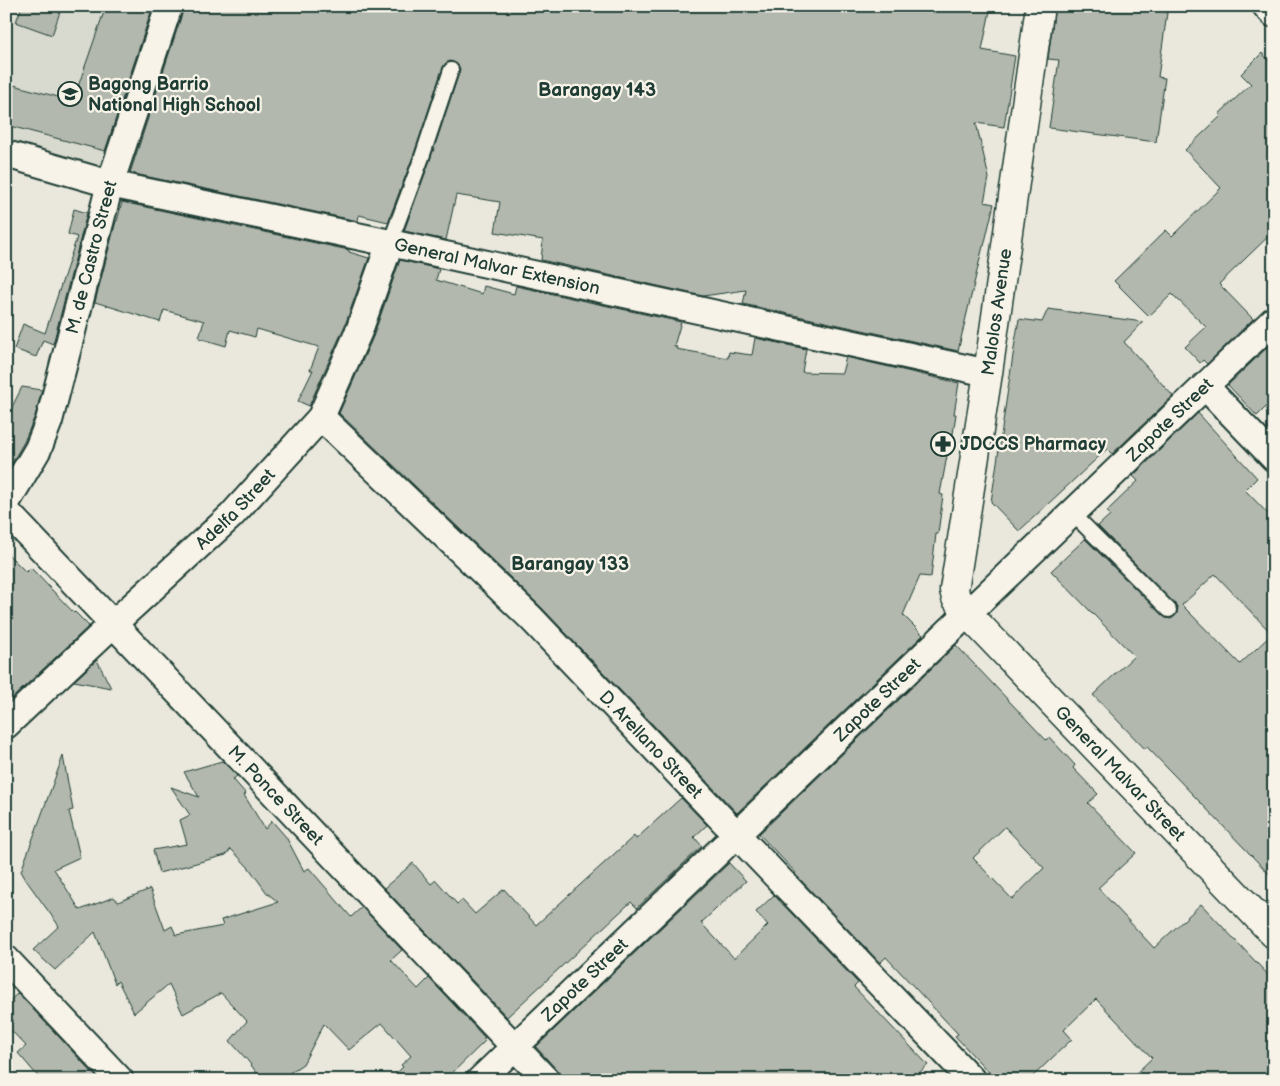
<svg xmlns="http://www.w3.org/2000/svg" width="1280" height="1086" font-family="'Balsamiq Sans',sans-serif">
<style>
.built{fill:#d9dacf}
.building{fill:#b2b8ae;stroke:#1f3d34;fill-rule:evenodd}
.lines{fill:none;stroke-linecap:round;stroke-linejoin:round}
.lane-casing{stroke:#1f3d34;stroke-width:18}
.street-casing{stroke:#1f3d34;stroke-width:30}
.secondary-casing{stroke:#1f3d34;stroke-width:31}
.lane{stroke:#f7f3e8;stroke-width:14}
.street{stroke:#f7f3e8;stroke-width:26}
.secondary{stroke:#f7f3e8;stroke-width:28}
.labels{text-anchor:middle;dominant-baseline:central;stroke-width:4.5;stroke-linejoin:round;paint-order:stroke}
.poi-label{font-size:18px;font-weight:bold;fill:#1f3d34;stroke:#f7f3e8;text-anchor:start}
.street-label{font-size:18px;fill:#1f3d34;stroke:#f7f3e8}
.neighbourhood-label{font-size:19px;font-weight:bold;fill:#1f3d34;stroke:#f7f3e8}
</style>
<rect width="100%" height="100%" fill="#eae8dd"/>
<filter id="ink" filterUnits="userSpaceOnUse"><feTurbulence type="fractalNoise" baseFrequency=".02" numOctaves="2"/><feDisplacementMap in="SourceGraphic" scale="10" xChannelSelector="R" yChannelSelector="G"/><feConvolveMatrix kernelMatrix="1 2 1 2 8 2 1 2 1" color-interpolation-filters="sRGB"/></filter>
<g filter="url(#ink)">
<path class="built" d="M18,6H163L109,168L6,142V45Z"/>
<path class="building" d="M22,6H62L52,35L16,22Z
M106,6H153L105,151L6,125V83L73,101Z
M184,6H602L632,11L633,6H991L982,50L1015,56L1004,127L976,123L989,178L984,202L994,204L984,246H983L958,351L743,304L746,290L703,296L541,260L543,240L495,232L500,202L456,195L446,240L404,231L430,160L459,73L460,69L458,65L453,62L450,61L446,63L443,67L414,154L388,222L359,215L358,221L130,173L183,11Z
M1055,6H1168L1158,77L1165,78L1156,142L1049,128L1059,60L1048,59Z
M1262,53L1272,64L1274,62V231L1219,284L1253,319L1207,364L1203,360L1200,363L1185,347L1206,327L1172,294L1149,316L1114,281L1166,230L1172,236L1221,188L1185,150L1221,116L1219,114L1251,84L1241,74Z
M122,202L349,250V252L369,258L345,325L309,406L298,401L313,370H310L319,347L257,329L255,337L230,330L226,346L199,338L204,321L164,310L160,322L95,302L116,221H117Z
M74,209L87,213L53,344L43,340L36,357L14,349L23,324L45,333L77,237L68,234Z
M400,260L439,269L436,280L482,294L484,286L514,294L516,286L681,322L674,346L677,347L676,349L728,358L729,352L752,355L755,338L806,349L802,372L842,373L846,357L959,383L954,414H956L953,434H951L940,494L943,495L938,534H936L931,577L920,576L903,615L923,635L738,812L737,813L541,607L339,413L373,337Z
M1048,309L1143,322L1124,342L1173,396L1112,454L1107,449L1019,531L991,502L1015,342L1019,319L1042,322Z
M1274,341V399L1257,416L1228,385Z
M22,387L42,390L35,416L24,442L6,473V407L11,409Z
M1198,413L1257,478L1245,490L1274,520V879L1147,747L1145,749L1093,695L1134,656L1051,571L1085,539L1163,616L1166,618L1171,619L1175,616L1177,613L1178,608L1175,604L1098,526L1110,515L1107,511L1138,481L1133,476ZM1215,574L1272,634L1240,664L1182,605Z
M6,552L26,572L31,568L74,613L75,612L89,626L6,704Z
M956,645L1046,740L1049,737L1075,765L1073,768L1098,794L1088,803L1136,853L1098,888L1154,948L1201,904L1274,981V1080H1129L1152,1058L1096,999L1064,1030L1072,1039L1029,1080H996L955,1036L958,1034L886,957L880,963L795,874L796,873L759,834ZM1005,827L1044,868L1012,899L973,858Z
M97,660L111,688L74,681Z
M63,756L73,810L69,811L80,857L54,869L80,910L114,897L118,902L150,889L165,930L172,926L176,935L223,926L221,920L278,902L267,893L249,868L231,849L226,855L159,873L153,850L187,844L180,820L190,815L171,787L199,797L184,772L222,761L237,776L233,779L246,794L244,795L265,829L272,821L286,837L304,871L309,868L351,917L362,907L402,950L391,960L418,989L429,978L485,1038L483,1039L485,1041L445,1080H389L403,1067L401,1065L411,1056L382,1023L349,1050L324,1024L303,1064L279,1080H262L248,1061L230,1041L247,1021L221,993L183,1014L169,984L134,1013L118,981L115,984L95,932L55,970L33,950L59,926L26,880L21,871Z
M681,798L707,825L694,837L702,846L637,908L631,902L507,1017L384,888L413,863L431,884L436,880L457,904L462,900L475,914L504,889L536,925L634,836L636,839Z
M729,863L746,881L701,923L734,958L768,925L756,912L774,895L858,983L854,987L928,1065L911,1080H561L560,1076L557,1070L536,1047Z
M18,993L99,1080H41L18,1053L26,1046L6,1025V1004Z"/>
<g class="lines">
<defs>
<path id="lane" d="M390,243L422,157L451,70
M1072,513L1169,610"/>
<g id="street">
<path d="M1266,6L1274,14"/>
<path id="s1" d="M6,154L110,184L390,243L988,373"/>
<path d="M1205,386L1274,458"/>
<path id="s2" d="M321,417L531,618L736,834L972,1080"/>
<path id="s3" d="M6,503L38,449L49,421L110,184L169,6"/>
<path id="s4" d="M6,511L546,1080"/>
<path id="s5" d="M6,725L113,624L231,516L321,417L359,331L390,243"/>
<path d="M6,959L120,1080"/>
<path id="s6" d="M480,1080L1274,320"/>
</g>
<g id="secondary">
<path id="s7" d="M1040,6L988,373L954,590L956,598L967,613L1274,934"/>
</g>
</defs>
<use href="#lane" class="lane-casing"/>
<use href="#street" class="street-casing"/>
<use href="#secondary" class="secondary-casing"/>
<use href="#lane" class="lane"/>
<use href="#street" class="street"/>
<use href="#secondary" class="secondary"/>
</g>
</g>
<defs>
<symbol id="school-ring" viewBox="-11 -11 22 22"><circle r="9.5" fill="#f7f3e8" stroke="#1f3d34" stroke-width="1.5"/><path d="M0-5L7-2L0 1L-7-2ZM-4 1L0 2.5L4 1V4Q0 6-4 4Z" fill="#1f3d34"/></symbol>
<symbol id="pharmacy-ring" viewBox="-11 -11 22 22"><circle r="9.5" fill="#f7f3e8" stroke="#1f3d34" stroke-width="1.5"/><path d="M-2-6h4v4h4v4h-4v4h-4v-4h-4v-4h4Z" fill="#1f3d34"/></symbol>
</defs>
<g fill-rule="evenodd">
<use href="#school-ring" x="56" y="80" width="28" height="28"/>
<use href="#pharmacy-ring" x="929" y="430" width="28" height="28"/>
</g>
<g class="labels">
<g class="poi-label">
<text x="88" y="84">Bagong Barrio<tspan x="88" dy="21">National High School</tspan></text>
<text x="960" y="444">JDCCS Pharmacy</text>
</g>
<g class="street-label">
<text stroke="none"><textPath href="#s3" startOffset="262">M. de Castro Street</textPath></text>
<text stroke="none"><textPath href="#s1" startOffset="504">General Malvar Extension</textPath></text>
<text transform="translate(997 312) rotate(-82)">Malolos Avenue</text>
<text stroke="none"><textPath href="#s6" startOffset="955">Zapote Street</textPath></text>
<text stroke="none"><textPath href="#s5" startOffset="315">Adelfa Street</textPath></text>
<text stroke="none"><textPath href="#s6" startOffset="550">Zapote Street</textPath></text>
<text stroke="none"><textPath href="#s2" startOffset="465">D. Arellano Street</textPath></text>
<text stroke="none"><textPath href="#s7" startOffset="839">General Malvar Street</textPath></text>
<text stroke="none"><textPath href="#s4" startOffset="392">M. Ponce Street</textPath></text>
<text stroke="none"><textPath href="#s6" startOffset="145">Zapote Street</textPath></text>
</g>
<g class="neighbourhood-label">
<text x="597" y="90">Barangay 143</text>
<text x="570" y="564">Barangay 133</text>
</g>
</g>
<rect width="1280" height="1086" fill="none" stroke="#f7f3e8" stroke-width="25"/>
<rect x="12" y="12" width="1255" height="1061" fill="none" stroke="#1f3d34" stroke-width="2" filter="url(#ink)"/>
</svg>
